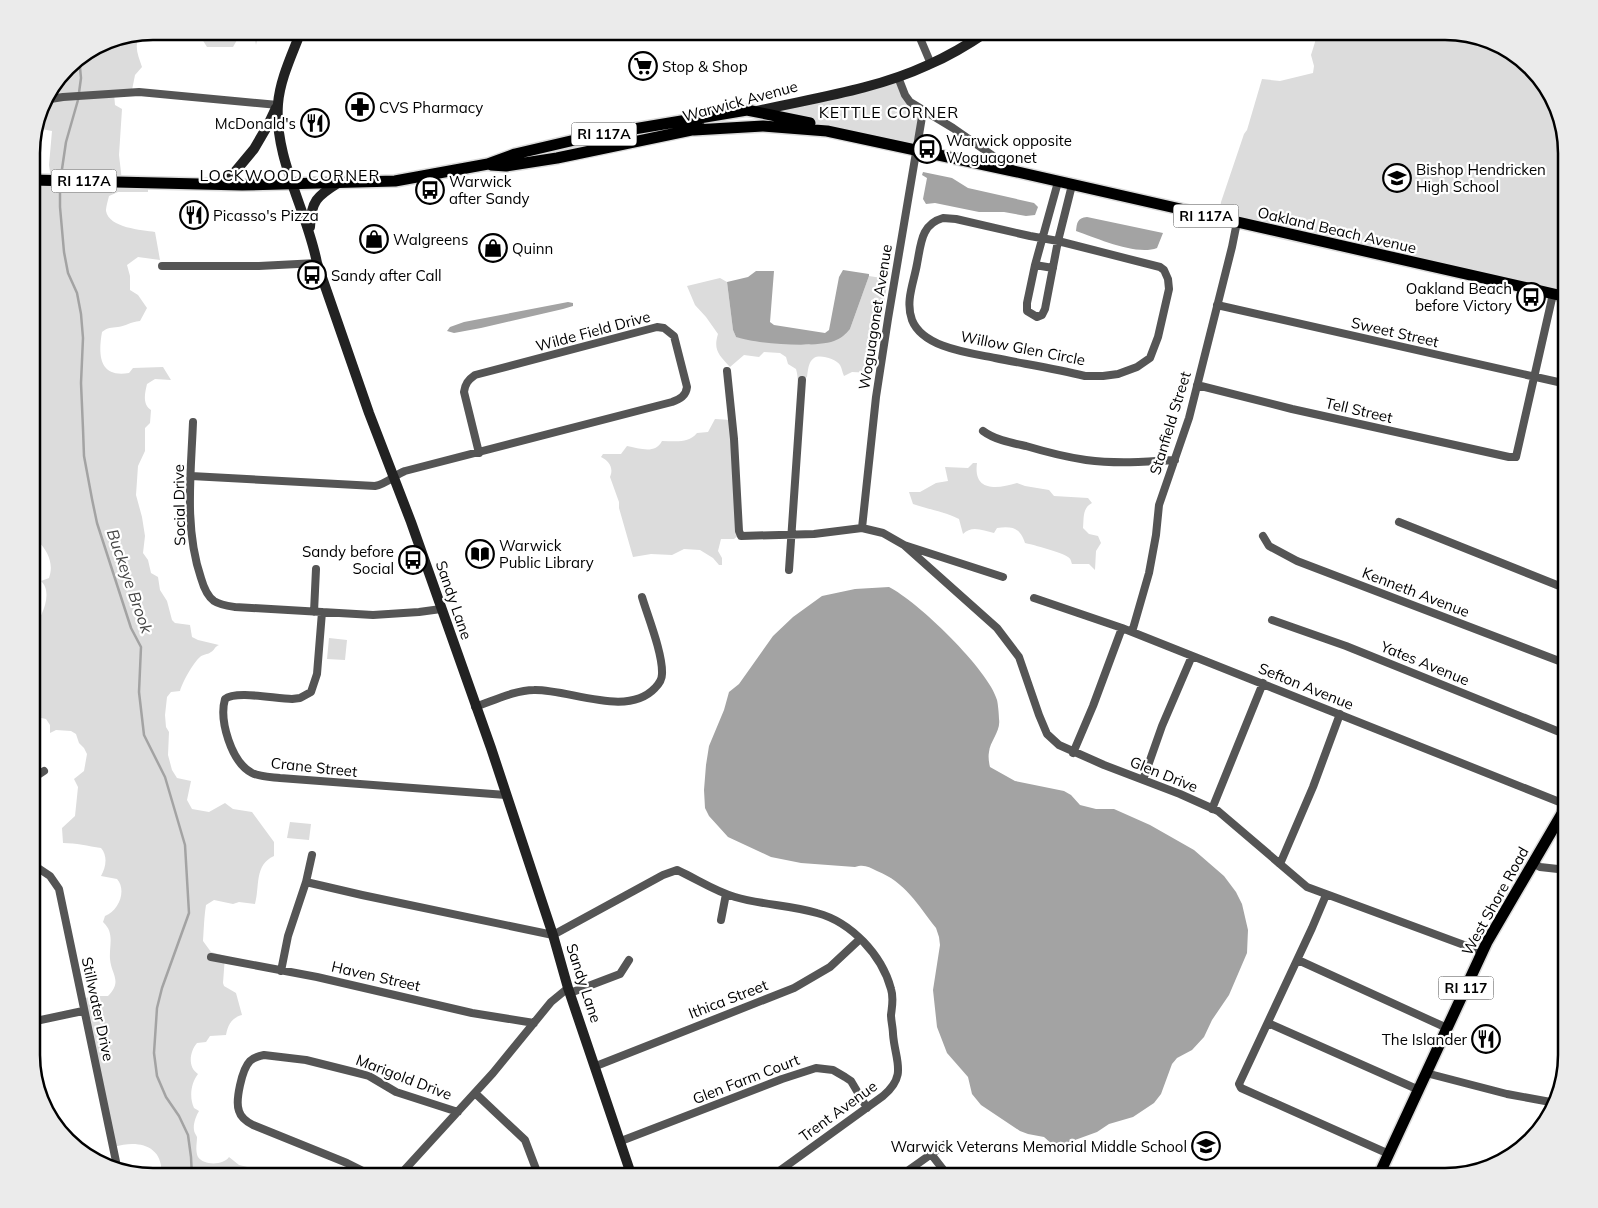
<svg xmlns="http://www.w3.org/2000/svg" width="1598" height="1208" font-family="Mulish,sans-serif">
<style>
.green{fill:#dcdcdc}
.water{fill:#a3a3a3}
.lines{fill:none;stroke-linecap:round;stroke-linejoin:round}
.stream{stroke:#a3a3a3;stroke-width:2.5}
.primary-casing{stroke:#dbdbdb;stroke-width:14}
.street{stroke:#555;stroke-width:8}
.secondary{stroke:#222;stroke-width:10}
.primary{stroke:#000;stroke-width:11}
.labels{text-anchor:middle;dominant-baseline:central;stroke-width:4.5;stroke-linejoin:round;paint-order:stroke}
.shield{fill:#fff;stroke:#4c4c4c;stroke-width:1}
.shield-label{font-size:14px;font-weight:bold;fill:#000}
.poi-label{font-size:15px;fill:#000;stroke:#fff;text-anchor:start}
.street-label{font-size:15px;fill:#000;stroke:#fff}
.neighbourhood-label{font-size:16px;letter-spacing:1px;fill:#000;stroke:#fff}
.water-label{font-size:16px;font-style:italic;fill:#444;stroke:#fff}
.rim{fill:none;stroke:#000;stroke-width:2.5}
</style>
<rect width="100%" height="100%" fill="#fff"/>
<path class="green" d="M197,31H259L256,45L255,39L250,38L237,40L233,47H207Z
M1317,31H1445L1485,38L1519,57L1554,99L1567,153V296L1219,218L1221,202L1244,134L1247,130L1262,79L1280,81L1313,73L1314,66L1311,55C1313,49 1317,37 1317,31Z
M141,34C133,45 138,55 142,67L135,75L132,90L114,93L115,105L122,109L119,155L122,181L148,182V192H118L109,196C108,200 106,207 106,211C109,228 142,230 155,232L160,260L138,257L127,265L130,276V290L138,295L147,308L140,321C130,322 126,326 118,327C111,328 108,327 102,332C98,355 99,378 129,373L133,368L163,367L171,380L155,379L147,384C145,393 142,404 151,410L150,423L145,428V451L138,466L136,495L142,517L145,536L143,553L148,560L151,573L158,577L160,590L167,601L172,620L175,623L190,625L192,637L198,640L219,645C214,647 215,650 211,652C207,655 203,654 200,657C193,663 182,683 180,691L171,692L167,697L165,715L166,727L169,732L168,755L172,770L177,778L191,781L187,800L192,809L209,812L225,803L233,809L252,812L274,842V856C254,865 260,886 255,904L239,902L233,904L214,900L206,905C204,918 204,927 203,941L211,952L225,956L223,983L224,986L236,993L242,1015C231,1018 228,1025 226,1035L210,1036L206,1042L197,1043C190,1051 187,1067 198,1074C191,1083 189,1097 194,1108L199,1111C196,1116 193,1124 194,1130C194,1132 196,1135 197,1137C197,1144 195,1150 198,1157C204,1166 224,1165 229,1157L239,1165L256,1169L262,1177H161C165,1146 139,1139 114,1147L81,999L94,996H108C123,981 111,974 110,959C109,945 115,933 103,922L105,916C119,911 127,890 117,879L101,876C106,867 108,856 101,848C88,846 76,843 63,843L62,828L75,816L78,787L74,779L84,771L87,754L84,748L79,743L76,734L71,731L56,730L50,733V725L46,719L32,716V630C41,619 54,593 41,581L49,578C54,564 48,551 38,541L39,528L32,509V201C40,194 38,192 36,181L51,179L49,165L52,131L36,128L44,99L72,62L107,40Z
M893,78L921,109L917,149L818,128L745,117Z
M869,276L888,279L873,373L852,372L844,376C842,372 842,368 840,365C836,359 820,354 814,358C808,362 808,371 807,377L802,380V393C796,384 799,379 796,369L788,364L786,357L780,353L764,352L759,357L744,355L730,367C719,355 713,350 718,334L706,317L695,305L687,286L720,278L727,282L733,330L736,337L809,345L850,329Z
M715,419L731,420L739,535L734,539H721L718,551L722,558V565H719L713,558L700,550L684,549L672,555L651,554L633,557L619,508V502L610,477C614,468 609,461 601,457L603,454H621L627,446C639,448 655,455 662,441C675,441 688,444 697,433L708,432Z
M973,463H977C973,492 997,489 1017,483L1025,486L1049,490L1054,496L1088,498L1092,503C1082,508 1084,519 1083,528L1089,534L1098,536L1101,543L1096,551L1095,570L1089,564H1072C1071,561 1071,559 1068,557C1061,552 1034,545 1025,543C1020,528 1013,526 997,528L994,533C983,530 971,525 963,534L959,519C943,511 930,510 913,504L909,492H920L936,483L948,481L945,467L968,468Z
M329,638L347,640L345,660L327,659Z
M290,822L311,824L309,840L287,838Z"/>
<path class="water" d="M923,172L952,178L968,188L1034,203L1038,207L1035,215L1026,216L1004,212H979L935,203L926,204L923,199L927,178L922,175Z
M1087,217L1163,233L1157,248C1136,256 1097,238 1076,231C1077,223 1077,218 1087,217Z
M843,270L869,274V276L850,329C846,334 840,339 834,341C814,348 757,344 736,337L733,330L727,282L748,277L756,271H774L770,322L774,325L825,333L829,330L839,277Z
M568,302L573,303V306L563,309L481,328L454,333L447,331L450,327L464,322Z
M889,587C917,601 989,670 997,700C998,704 999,715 999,719C1001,731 990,741 989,752C988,757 989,763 990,767L1015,781L1064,791L1071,795L1080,805L1096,809H1114L1150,825L1194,850L1224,876L1236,892L1242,904L1248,930L1247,953L1229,995L1212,1020L1204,1037L1192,1050L1177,1058L1172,1064L1161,1094L1154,1103L1133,1117L1109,1124L1097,1132L1064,1144H1052L1044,1137L1028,1134L1020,1131L981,1105L972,1094L968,1077L947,1053L937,1027L933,990L940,945L939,937L936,928C918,905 905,882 877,871C869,867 864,864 855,867L801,863L771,857L728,837L709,816L705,808L704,790L706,765L709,746L724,710L729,692L739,684L773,636L793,617L822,596L855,589Z"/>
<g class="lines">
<path class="stream" d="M62,169L66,142L78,100L81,78L79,57
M60,185V207L64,252L68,273L77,293L81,314L83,338L81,383L83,429L84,456L92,499L97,523L131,628L141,647L139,692L144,735L165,777L185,845L189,913L162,988L157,1008L154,1053L157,1076L166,1097L179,1116L188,1135L191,1157L192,1177"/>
<defs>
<path id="primary" d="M694,130L763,126L827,131L1013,171L1567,297
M491,165L506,166L557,158L701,128
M32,180L242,185L395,181L488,164L515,154L592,136L747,110L810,123
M1378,1177L1487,942L1567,805"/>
</defs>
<use href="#primary" class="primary-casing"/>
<path class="street" d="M917,31L931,64
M898,77L905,95L910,102L953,128L1012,169
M44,100L63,97L139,92L278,105
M1058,182L1035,265L1027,303V311L1037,317L1042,315L1045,309L1058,241L1072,185
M943,218L956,219L1030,236L1058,241L1160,267L1164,270L1168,279L1169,289L1158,337L1150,358L1137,367L1118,374L1103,376H1085C1056,369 1025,364 995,358C970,353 923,348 912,320C905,301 914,282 917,264C921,244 921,224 943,218Z
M1035,265L1053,268
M162,266H259L317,263
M1217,305L1567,384
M727,371L734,439L739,531L741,536L814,534L862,528L883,533L904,545L1003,577
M1197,385L1292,409L1509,457H1516L1553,294
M193,422C191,474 184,528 201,578C203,585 207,596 214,601C220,605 228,606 235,607L373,615L419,612L441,609
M983,431C995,440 1012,443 1026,446C1046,452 1066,457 1086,460C1116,464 1145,462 1175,460
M191,476L375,486C386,484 395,475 405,471L672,402C680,399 686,396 687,387L674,336L664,328L657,327L475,375C468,380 465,384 464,392L479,453
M1399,522L1567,589
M862,528L876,397L888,319L923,111
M1263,536L1269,546L1297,561L1567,664
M904,545L997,628L1019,657L1039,715L1047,734L1059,745L1104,765L1180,794L1218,811L1307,887L1483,952
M789,570L802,380
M1034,598L1122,628L1567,805
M314,612L316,569
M322,612L317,674L311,692L300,698L292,699C276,699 236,690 225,699C219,720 231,762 252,773C260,777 271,777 280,778L506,795
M1272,620L1346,646L1567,735
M1132,632L1149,573L1156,535L1159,505L1189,418L1232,247L1237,222
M475,707C493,701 515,690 534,690C569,689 627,718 655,688C659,684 662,679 662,674C663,654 648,617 642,597
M1073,753L1093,706L1122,628
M32,779L44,771
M1143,780L1162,726L1192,656
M1212,809L1263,683
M1533,863L1540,867L1567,870
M32,864L50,876L59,889L118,1171
M1280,864L1313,787L1340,714
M306,882L362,895L553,935L663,875L677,870C697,879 714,891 735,897C762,905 791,905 817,913C851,922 882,955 891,989C894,998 892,1006 891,1015C891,1021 893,1028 893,1034C895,1061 908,1075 883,1096L771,1177
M1326,895L1312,928L1239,1084L1241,1088L1389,1154
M721,920L726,894
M211,957L317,977L472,1013L534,1023
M1298,960L1447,1028
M281,971L288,936L306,882L312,855
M570,993L620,974L629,960
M31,1022L83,1011
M1268,1023L1419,1090
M596,1066L794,988L830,967L860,939
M1426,1073L1507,1094L1556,1103
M475,1093L525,1140L539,1177
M621,1141L782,1079L816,1068L833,1070L845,1077L851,1081L867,1108
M931,1154L949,1177
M375,1177L347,1163L253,1125C247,1122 241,1118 239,1111C235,1101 242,1069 250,1061C254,1057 259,1056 264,1055L306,1060L354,1072L369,1076L396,1092L458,1112
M398,1177L493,1073L551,1002L568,988
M899,1177L944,1145
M1022,1177V1175"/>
<path class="secondary" d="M301,31C292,55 280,79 278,104C274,159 307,210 317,263L369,413L411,522L491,748L553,935L568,988L632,1177
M757,111C814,98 874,90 928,65C949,56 969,44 988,31
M224,185L254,149L268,125L276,108
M310,227C311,201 317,196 338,183"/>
<use href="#primary" class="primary"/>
</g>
<defs>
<symbol id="supermarket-ring" viewBox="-11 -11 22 22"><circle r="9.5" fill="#fff" stroke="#000" stroke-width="1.5"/><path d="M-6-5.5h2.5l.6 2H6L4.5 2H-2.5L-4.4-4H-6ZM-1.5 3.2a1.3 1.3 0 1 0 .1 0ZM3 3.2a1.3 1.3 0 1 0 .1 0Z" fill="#000"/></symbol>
<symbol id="pharmacy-ring" viewBox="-11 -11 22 22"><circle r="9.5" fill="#fff" stroke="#000" stroke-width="1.5"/><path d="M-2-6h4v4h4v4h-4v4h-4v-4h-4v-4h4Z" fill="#000"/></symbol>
<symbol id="restaurant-ring" viewBox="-11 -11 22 22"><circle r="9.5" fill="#fff" stroke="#000" stroke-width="1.5"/><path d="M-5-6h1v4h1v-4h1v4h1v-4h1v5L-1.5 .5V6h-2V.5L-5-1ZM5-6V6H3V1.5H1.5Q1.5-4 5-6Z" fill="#000"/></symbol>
<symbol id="bus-ring" viewBox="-11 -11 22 22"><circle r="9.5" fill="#fff" stroke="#000" stroke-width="1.5"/><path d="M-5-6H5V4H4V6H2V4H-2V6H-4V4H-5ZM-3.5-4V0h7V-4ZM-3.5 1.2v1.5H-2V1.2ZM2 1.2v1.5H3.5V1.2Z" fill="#000"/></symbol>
<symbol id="school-ring" viewBox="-11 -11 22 22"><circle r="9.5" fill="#fff" stroke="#000" stroke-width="1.5"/><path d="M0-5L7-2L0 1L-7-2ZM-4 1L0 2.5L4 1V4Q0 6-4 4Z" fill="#000"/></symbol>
<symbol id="shop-ring" viewBox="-11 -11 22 22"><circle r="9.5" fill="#fff" stroke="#000" stroke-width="1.5"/><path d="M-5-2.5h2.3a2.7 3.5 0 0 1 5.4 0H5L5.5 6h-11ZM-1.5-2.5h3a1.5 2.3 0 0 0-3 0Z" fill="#000"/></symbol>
<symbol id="library-ring" viewBox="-11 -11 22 22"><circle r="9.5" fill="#fff" stroke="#000" stroke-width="1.5"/><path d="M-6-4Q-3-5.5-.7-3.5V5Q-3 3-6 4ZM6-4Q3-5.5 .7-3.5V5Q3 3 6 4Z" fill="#000"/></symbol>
</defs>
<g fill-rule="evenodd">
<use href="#supermarket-ring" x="627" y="50" width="32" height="32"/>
<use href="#pharmacy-ring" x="344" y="91" width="32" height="32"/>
<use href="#restaurant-ring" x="299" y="107" width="32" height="32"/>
<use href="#bus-ring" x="911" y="133" width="32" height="32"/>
<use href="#school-ring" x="1381" y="162" width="32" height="32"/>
<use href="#bus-ring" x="414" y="174" width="32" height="32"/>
<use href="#restaurant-ring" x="178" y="199" width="32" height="32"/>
<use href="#shop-ring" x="358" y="223" width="32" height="32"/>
<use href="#shop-ring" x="477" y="232" width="32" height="32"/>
<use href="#bus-ring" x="296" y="259" width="32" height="32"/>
<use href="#bus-ring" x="1515" y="281" width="32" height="32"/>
<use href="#library-ring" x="464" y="538" width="32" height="32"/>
<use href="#bus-ring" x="397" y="544" width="32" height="32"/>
<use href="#restaurant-ring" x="1470" y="1023" width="32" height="32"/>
<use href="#school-ring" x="1190" y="1130" width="32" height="32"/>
</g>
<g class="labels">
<g class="shield">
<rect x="571.5" y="122.5" width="65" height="23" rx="4"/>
<rect x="51.5" y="169.5" width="65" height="23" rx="4"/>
<rect x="1173.5" y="204.5" width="65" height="23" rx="4"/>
<rect x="1438.5" y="976.5" width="55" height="23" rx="4"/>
</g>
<g class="shield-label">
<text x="604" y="134">RI 117A</text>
<text x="84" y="181">RI 117A</text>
<text x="1206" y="216">RI 117A</text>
<text x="1466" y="988">RI 117</text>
</g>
<g class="poi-label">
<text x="662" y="66">Stop &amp; Shop</text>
<text x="379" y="107">CVS Pharmacy</text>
<text x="296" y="123" text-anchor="end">McDonald's</text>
<text x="946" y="140">Warwick opposite<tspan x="946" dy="17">Woguagonet</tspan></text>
<text x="1416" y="169">Bishop Hendricken<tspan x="1416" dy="17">High School</tspan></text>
<text x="449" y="181">Warwick<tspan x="449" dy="17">after Sandy</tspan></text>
<text x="213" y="215">Picasso's Pizza</text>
<text x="393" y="239">Walgreens</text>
<text x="512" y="248">Quinn</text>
<text x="331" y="275">Sandy after Call</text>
<text x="1512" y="288" text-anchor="end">Oakland Beach<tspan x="1512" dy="17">before Victory</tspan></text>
<text x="499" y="545">Warwick<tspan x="499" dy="17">Public Library</tspan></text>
<text x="394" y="551" text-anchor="end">Sandy before<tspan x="394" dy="17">Social</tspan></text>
<text x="1467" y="1039" text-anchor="end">The Islander</text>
<text x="1187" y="1146" text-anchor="end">Warwick Veterans Memorial Middle School</text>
</g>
<g class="street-label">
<text transform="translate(740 101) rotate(-15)">Warwick Avenue</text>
<text transform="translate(1337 230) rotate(13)">Oakland Beach Avenue</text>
<text transform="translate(875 317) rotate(-81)">Woguagonet Avenue</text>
<text transform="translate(593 331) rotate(-15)">Wilde Field Drive</text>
<text transform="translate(1395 332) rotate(13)">Sweet Street</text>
<text transform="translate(1023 348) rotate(11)">Willow Glen Circle</text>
<text transform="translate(1359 410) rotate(13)">Tell Street</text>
<text transform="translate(1170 423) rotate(-73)">Stanfield Street</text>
<text transform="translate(179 505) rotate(-91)">Social Drive</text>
<text transform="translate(1416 592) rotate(21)">Kenneth Avenue</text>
<text transform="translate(454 600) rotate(71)">Sandy Lane</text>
<text transform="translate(1425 663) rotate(22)">Yates Avenue</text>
<text transform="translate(1306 686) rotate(22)">Sefton Avenue</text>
<text transform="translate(314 767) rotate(6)">Crane Street</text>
<text transform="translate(1164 774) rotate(22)">Glen Drive</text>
<text transform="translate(1495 901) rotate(-61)">West Shore Road</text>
<text transform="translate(376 976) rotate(13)">Haven Street</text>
<text transform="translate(584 983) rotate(72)">Sandy Lane</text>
<text transform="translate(728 999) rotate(-21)">Ithica Street</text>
<text transform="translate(98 1009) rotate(78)">Stillwater Drive</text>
<text transform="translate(404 1077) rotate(21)">Marigold Drive</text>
<text transform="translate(746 1079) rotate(-21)">Glen Farm Court</text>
<text transform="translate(838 1111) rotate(-36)">Trent Avenue</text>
</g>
<g class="neighbourhood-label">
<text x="889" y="112">KETTLE CORNER</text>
<text x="290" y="175">LOCKWOOD CORNER</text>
</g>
<g class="water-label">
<text transform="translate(130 581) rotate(71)">Buckeye Brook</text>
</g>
</g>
<path d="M0 0H1598V1208H0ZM153 40H1445A113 113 0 0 1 1558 153V1055A113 113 0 0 1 1445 1168H153A113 113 0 0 1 40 1055V153A113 113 0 0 1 153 40Z" fill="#ebebeb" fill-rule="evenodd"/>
<path class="rim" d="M153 40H1445A113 113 0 0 1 1558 153V1055A113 113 0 0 1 1445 1168H153A113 113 0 0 1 40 1055V153A113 113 0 0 1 153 40Z"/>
</svg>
